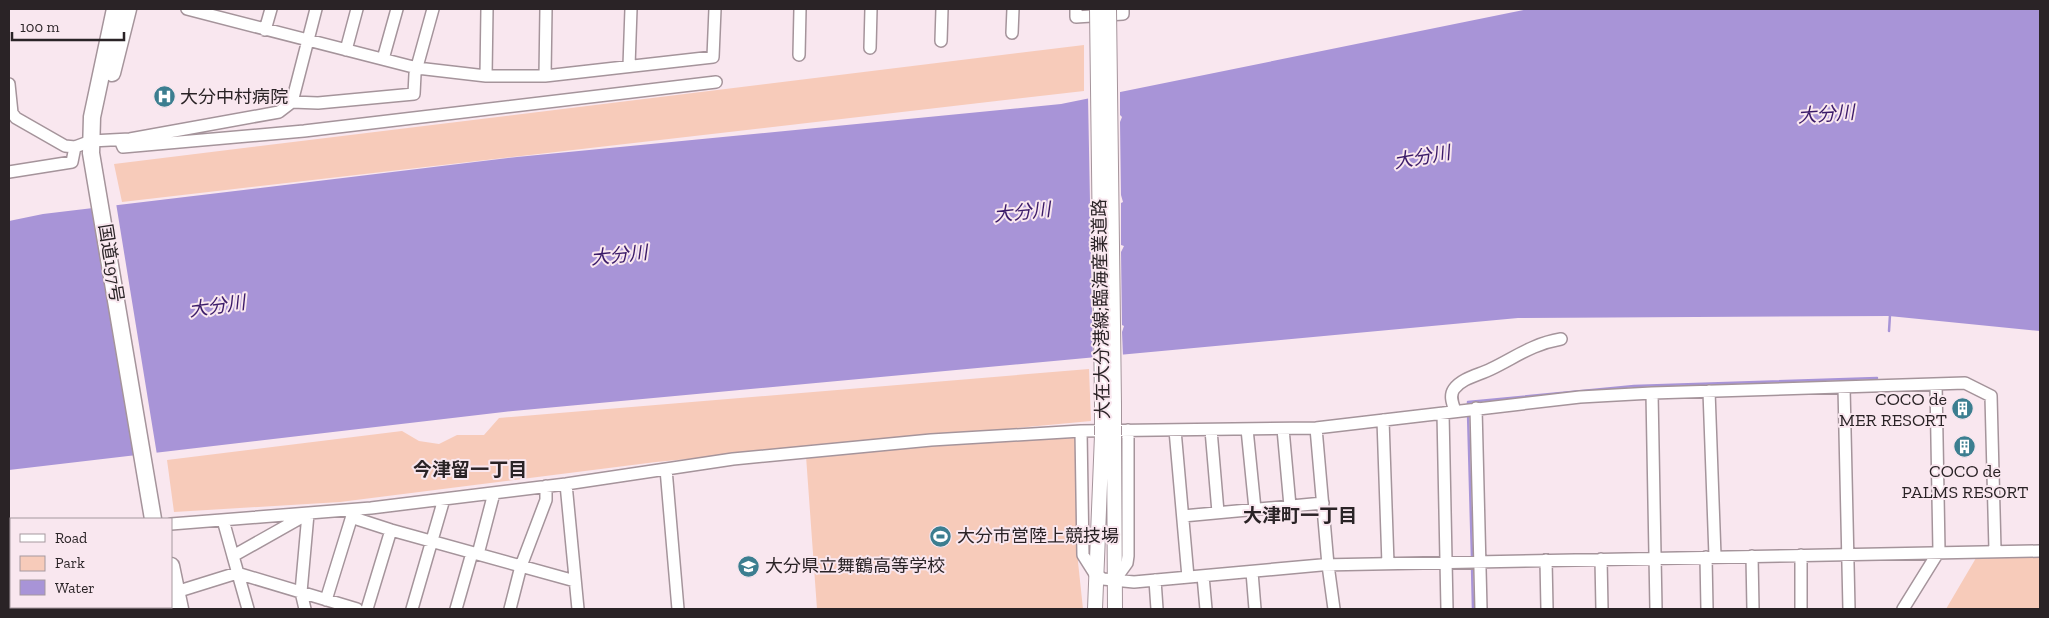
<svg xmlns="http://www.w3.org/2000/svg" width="2049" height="618" font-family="'Zilla Slab','Noto Sans JP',serif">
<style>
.green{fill:#f7cbba}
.water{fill:#a894d7}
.pier{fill:#f9e7ef}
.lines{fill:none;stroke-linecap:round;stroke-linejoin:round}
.stream{stroke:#a894d7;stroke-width:2.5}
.minor-casing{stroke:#a5949b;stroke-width:14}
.major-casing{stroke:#a5949b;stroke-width:16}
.highway-casing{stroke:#a5949b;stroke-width:19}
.minor{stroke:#fff;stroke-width:11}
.major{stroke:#fff;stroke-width:14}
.highway{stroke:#fff;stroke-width:16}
.major-bridge-casing{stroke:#a5949b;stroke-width:16;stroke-linecap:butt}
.major-bridge{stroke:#fff;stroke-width:14}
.labels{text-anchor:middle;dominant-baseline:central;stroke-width:4;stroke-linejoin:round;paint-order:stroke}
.poi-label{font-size:18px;fill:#2a2326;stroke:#f9e7ef;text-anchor:start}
.street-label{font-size:18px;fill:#2a2326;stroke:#f9e7ef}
.water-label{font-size:19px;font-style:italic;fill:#3b1b69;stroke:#f9e7ef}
.neighbourhood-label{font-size:19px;font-weight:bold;fill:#2a2326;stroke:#f9e7ef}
</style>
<rect width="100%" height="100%" fill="#f9e7ef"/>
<path class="green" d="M1084,45V91L122,202L114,164Z
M1089,369L1091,421L656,462L340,502L174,512L167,460L402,431L419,441L439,444L457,435H484L499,418Z
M1076,438L1078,562L1083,609H817L806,456L950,443Z
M2040,557V609H1946L1976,558Z"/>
<path class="water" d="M1529,9H2040V331L1889,316L1518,318L513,411L9,470V221L43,214L517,157L1061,104Z"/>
<path class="pier" d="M1120,89V115L1122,117L1120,122L1121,195L1123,202L1121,203V245L1124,246L1121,252L1122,325L1124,326L1122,332L1123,357L1093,360L1088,96Z
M116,203L157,455L137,458L96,205Z"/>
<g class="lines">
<path class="stream" d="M1889,331L1890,315
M1468,408V402L1634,386L1877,378
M1468,413L1472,558
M1472,566L1473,609"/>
<defs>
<path id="minor" d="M187,9L417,68L486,76H545L713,57L715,9
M1076,9V17L1123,14V9
M265,30L271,9
M1012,33L1013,9
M941,41L942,9
M870,48L871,9
M346,50L357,9
M799,55L800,9
M383,59L397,9
M629,66L631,9
M486,76L487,9
M545,76L546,9
M9,84L12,113L16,118L65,146L75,147L91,141L130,139L279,112L292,102L316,9
M292,102L318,103L414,94L415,74L433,9
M120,140L123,147L304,131L716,82
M9,172L72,162L75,147
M1844,387L1849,609
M1709,391L1715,556
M1652,393L1656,609
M1476,408L1481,609
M1455,411C1453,404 1449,396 1454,389C1462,378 1479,375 1491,369C1516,357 1532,344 1561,339
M1443,413L1447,609
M1383,420L1388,564
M1316,428L1328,565L1334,609
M1247,429L1255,509
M1283,429L1290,506
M1175,430L1188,577
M1211,430L1218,512
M1081,431L1083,555L1095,574L1103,579L1134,582L1321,565L2040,551
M666,469L678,609
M566,484L578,609
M348,511L357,519L391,530L575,581
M1183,516L1323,503
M223,520L233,556
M171,524L371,508L566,484L733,459L931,440L1081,431L1316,428L1580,397L1652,393L1965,383L1991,396L1995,550
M9,554H11
M478,554L494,493
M1801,555V609
M1752,556L1753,609
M1706,557L1707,609
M1601,559L1602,609
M1546,560L1547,609
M1252,572L1255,609
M1203,576L1206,609
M1155,580L1157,609
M1114,581L1127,563L1128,556V430
M176,592L237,573L357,609
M326,600L352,516
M34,607V609
M83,607L84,609
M144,607L145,609
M248,609L233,556L304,516
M305,609L301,592L308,514
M367,609L391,530
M412,609L444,499
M456,609L472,553
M510,609L521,566L546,500V486
M1903,609L1939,551L1936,384"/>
<path id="major" d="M1102,426V405
M1114,426V404
M1114,435L1115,609
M1095,609L1102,435"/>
<path id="highway" d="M115,9L92,117L91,153L153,519
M112,73L128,9
M171,566L180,609"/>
</defs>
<use href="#minor" class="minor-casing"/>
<use href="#major" class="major-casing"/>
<use href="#highway" class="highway-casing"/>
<use href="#minor" class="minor"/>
<use href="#major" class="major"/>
<use href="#highway" class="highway"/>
<defs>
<path id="major-bridge" d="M1097,9L1102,405
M1109,9L1114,404
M1102,426V435
M1114,435V426"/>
</defs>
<use href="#major-bridge" class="major-bridge-casing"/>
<use href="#major-bridge" class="major-bridge"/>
</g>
<defs>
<symbol id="hospital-disc" viewBox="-11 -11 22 22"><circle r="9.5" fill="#3c7e90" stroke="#f9e7ef"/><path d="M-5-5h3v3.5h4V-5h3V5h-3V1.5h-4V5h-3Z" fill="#fff"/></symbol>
<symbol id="building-disc" viewBox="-11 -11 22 22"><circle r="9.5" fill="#3c7e90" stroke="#f9e7ef"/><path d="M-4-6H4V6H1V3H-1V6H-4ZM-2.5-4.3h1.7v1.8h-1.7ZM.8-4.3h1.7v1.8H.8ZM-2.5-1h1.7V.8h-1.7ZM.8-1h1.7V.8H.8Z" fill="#fff"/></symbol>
<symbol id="stadium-disc" viewBox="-11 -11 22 22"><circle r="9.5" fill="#3c7e90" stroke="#f9e7ef"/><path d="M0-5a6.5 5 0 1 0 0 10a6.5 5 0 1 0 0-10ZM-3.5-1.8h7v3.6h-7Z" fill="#fff"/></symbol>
<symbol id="school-disc" viewBox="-11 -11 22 22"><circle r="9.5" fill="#3c7e90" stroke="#f9e7ef"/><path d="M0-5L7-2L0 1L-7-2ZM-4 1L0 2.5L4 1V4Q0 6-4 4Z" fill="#fff"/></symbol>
</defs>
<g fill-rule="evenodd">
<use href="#hospital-disc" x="152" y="84" width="25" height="25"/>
<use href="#building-disc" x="1950" y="396" width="25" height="25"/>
<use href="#building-disc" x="1952" y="434" width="25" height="25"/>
<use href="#stadium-disc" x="928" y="524" width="25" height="25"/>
<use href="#school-disc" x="736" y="554" width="25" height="25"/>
</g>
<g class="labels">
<g class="poi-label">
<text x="180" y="97">大分中村病院</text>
<text x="1947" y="399" text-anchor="end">COCO de<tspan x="1947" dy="21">MER RESORT</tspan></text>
<text x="1965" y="471" text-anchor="middle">COCO de<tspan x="1965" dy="21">PALMS RESORT</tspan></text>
<text x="957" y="536">大分市営陸上競技場</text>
<text x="765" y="566">大分県立舞鶴高等学校</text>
</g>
<g class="street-label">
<text transform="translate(111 263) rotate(81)">国道197号</text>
<text transform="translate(1101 309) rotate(-91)">大在大分港線;臨海産業道路</text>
</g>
<g class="water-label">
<text transform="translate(1826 114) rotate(-4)">大分川</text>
<text transform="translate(1422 157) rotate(-10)">大分川</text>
<text transform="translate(1022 212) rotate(-6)">大分川</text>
<text transform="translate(619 255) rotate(-6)">大分川</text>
<text transform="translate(217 306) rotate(-8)">大分川</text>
</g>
<g class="neighbourhood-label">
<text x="470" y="469">今津留一丁目</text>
<text x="1300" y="515">大津町一丁目</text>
</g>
</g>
<rect width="2049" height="618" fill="none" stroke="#2a2326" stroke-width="20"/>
<rect x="10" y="518" width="162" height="90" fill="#f9e7ef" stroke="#a6999f"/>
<rect x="20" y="534" width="25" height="8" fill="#ffffff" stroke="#a6999f"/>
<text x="55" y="543" font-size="15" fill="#2a2326">Road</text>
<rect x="20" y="556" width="25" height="15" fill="#f7cbba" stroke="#a6999f"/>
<text x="55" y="568" font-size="15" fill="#2a2326">Park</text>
<rect x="20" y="580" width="25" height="15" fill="#a894d7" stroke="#a6999f"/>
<text x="55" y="593" font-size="15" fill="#2a2326">Water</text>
<path d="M12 32v8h112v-8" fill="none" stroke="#2a2326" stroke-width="2.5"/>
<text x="20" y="32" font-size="15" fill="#2a2326" stroke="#f9e7ef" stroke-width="4" paint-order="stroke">100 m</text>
</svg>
